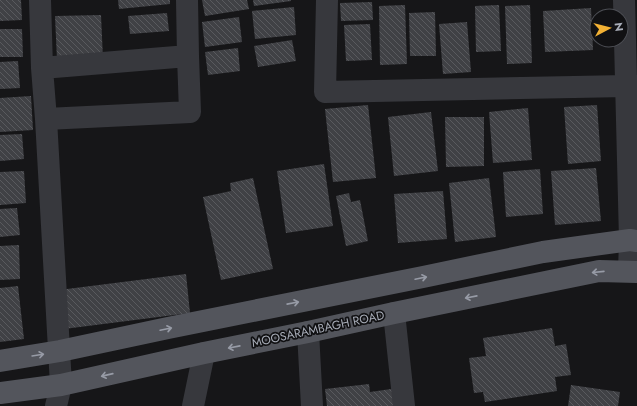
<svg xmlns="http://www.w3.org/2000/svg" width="637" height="406" font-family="Jost,sans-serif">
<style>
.building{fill:url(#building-back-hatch)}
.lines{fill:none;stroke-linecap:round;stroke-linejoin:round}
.minor{stroke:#37383d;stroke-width:22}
.major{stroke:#53555c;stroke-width:22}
.oneway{stroke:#979ba6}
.labels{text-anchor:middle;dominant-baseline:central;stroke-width:3.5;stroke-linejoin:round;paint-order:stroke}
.street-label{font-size:12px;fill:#a8adb8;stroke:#111113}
</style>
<defs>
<pattern id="building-back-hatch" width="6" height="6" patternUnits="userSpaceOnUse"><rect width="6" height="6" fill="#404145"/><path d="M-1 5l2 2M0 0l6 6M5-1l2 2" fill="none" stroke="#595a5e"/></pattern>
</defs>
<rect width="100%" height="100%" fill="#161618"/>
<path class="building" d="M0,0H21L22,20L0,21Z
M118,0H170V4L119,9Z
M202,0H247L249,9L205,16Z
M253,0H291V1L254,6Z
M372,2L373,20L341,21L340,3Z
M405,5L407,64L380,65L379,6Z
M499,5L501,51L476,52L475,6Z
M530,5L532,63L507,64L505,6Z
M294,7L296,35L255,39L252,11Z
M591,8L593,50L545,52L543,11Z
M435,12L436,56H410L409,13Z
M167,13L169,31L130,34L128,16Z
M101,15L103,59L57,60L55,16Z
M239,17L242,42L205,47L202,22Z
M467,22L471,72L443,74L439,24Z
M370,24L372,60L346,61L344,25Z
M0,29H22L23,57H0Z
M292,40L296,61L258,67L254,46Z
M238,48L240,71L208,75L205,52Z
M18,61L20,88L0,89V62Z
M31,96L33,130L0,132V98Z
M368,105L376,178L333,182L325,109Z
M597,105L601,161L568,164L564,107Z
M528,108L532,160L493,163L489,112Z
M431,112L438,171L394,176L388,117Z
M445,117H484V166L446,167Z
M22,134L24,159L0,161V135Z
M324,164L333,226L286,233L277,171Z
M596,168L601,221L555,225L551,171Z
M540,169L543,214L506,217L503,172Z
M24,171L26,203L0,205V172Z
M253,178L273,269L221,280L203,197L231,191L230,183Z
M489,178L496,237L455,242L449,183Z
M443,191L447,239L398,243L394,194Z
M349,193L351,202L360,200L368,241L346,246L336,196Z
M17,208L20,235L0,237V209Z
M19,245L20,279L0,280V246Z
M186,274L190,313L64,329L59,290Z
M18,286L24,339L0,342V288Z
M552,328L555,346L566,344L571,375L555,377L557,391L485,402L483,392L474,393L469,358L486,356L483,338Z
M369,384L370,392L398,388L400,406H327L325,389Z
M571,385L620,392L618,406H568Z"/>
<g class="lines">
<path class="minor" d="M40,0L42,68L46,119L61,385L56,406
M327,0L325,92L626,86H637
M624,0L630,240L629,271
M42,68L188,56
M46,119L190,112L188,56L187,0
M394,313L404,406
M308,332L312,406
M193,406L204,353"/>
<path class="major" d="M0,361L60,351L168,328L423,277L543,252L630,240L637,241
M0,393L61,385L204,353L308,332L394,313L599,271L637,272"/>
</g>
<defs><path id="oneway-shaft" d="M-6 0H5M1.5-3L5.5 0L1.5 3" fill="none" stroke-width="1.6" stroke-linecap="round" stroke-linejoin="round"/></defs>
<g class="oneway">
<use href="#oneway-shaft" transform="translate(598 272) rotate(174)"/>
<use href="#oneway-shaft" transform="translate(421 278) rotate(-12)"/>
<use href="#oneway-shaft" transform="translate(471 297) rotate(169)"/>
<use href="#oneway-shaft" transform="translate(293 303) rotate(-11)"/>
<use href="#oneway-shaft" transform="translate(166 329) rotate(-12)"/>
<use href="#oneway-shaft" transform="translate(234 347) rotate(169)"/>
<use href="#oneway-shaft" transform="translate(38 355) rotate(-9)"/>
<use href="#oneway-shaft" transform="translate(107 375) rotate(167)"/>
</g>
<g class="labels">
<g class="street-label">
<text transform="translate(318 329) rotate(-12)">MOOSARAMBAGH ROAD</text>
</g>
</g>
<g transform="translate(609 28) rotate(83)"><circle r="19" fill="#111113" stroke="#4d4f55"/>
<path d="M0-3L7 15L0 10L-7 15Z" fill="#f2b134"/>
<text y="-6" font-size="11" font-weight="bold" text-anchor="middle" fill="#a8adb8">N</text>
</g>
</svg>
